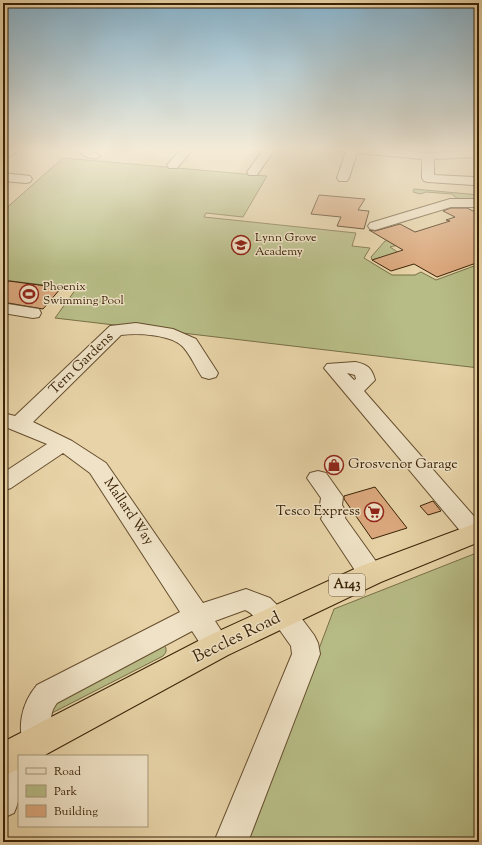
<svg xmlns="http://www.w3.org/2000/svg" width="482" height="845" font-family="'Sorts Mill Goudy',serif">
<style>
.green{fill:#b7bc86;stroke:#796f46}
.building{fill:#dba87d;stroke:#3b2206}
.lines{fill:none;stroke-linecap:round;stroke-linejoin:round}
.minor-casing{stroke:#664e2e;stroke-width:2}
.highway-casing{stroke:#3b2206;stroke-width:2}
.minor{fill:#efe2c6;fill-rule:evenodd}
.highway{fill:#e7d3a7;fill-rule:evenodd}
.labels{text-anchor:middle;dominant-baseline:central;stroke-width:3;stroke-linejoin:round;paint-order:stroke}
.far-poi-label{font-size:12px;fill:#3b2206;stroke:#efe2c6;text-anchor:start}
.shield{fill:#efe2c6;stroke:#715c40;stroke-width:1}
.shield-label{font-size:13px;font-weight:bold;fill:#3b2206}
.street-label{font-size:14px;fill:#3b2206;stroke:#efe2c6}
.poi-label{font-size:14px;fill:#3b2206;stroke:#efe2c6;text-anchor:start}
.near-street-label{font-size:17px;fill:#3b2206;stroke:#efe2c6}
</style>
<rect width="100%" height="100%" fill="#e7d3a7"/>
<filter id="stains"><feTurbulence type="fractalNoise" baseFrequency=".005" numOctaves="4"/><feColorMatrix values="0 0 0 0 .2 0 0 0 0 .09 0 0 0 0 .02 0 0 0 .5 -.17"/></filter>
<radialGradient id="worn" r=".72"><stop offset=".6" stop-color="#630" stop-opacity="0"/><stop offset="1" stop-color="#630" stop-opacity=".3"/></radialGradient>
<path class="green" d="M63,158L267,176L243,217L206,213L204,217L356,233L352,246L370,248L364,258L392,275H415L421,272L436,280L474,266L479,269V368L55,318L76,289L3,280V211Z
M414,189L479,195V201L459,200L452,194L426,192L420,194L413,192Z
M399,236L402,244L390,247L399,253L372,260L371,257L385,241Z
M479,552V842H246L334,609Z
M161,641L166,648V652L163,656L52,713H46L45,704Z"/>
<path class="building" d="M319,195L365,199L358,210L369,211L364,229L337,226L341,217L311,214Z
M451,208H467L473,211L479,209V262L437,277L414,264L391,271L372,260L403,250L369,230L375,231L400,224L415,232L450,221L446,220L455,217L443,211Z
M9,281L61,288L43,309L8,303H3V287Z
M375,487L407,528L372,539L344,499V496Z
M433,501L441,511L428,515L420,506Z"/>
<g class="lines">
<defs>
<path id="minor" d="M7,149H21L19,151L3,159V151Z
M76,149H90L100,156L98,158C90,160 81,155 76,149Z
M181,149H193L177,168H169L167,165Z
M264,149H275L257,175H249L247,172Z
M340,149H382L428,153L479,151V157L434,159V175L473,177L477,178L479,181L477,184L473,185L428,182L424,181L422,178V159L357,153L349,178L347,181H339L337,178L346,152L341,151Z
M3,173L30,176L32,179L30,182L26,183L3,181Z
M450,199H479V207H451L375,230L370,229L368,226L370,223Z
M8,304L39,309L41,313L39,317L33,318L3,313V305Z
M136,323L173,329L196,339L218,373L216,377L209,379L202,377C196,368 191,356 184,348C173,334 137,333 121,335L33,422L72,441L106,463L203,603L246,589L270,598L278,606L284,604L293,607L314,635L318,643L320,654L248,842H214L292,654L291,646L279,629C263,635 258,615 245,610L215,621L231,646L227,654L217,658L207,654L192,631L57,703C45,719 56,728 52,743C51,746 49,749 48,752L36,756L26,752C16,729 21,704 37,685L180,612L90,473L63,453L11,488L3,491V473L47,444L3,426V413L15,416L110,326Z
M355,362C367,364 372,368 375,380L364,391L479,522V540L475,542L467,539L324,368L327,364ZM347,373L355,375L356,379L354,380Z
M318,471L326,473L343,497L342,505L346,512L345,518L380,567L383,574L380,581L371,584L362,581L321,519L324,512L320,505L321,498L307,478L310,473Z
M3,751L14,755C22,773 22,796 14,813L3,818Z"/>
<path id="highway" d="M479,522V542L381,582L228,655L43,756H19V769L3,776V742L206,637L361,566Z"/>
</defs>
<use href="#minor" class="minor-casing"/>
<use href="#highway" class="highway-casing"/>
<use href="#minor" class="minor"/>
<use href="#highway" class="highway"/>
</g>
<linearGradient id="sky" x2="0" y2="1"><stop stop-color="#87b5d0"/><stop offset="0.56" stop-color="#f4ebd7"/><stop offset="1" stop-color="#f4ebd7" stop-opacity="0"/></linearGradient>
<rect width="482" height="267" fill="url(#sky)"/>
<defs>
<symbol id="school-ring" viewBox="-11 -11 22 22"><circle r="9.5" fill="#efe2c6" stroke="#8f2418" stroke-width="1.5"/><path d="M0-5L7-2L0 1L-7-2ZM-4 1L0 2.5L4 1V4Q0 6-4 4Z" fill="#8f2418"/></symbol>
<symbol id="stadium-ring" viewBox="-11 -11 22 22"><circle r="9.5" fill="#efe2c6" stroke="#8f2418" stroke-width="1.5"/><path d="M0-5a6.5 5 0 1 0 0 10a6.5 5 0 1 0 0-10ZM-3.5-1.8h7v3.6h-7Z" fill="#8f2418"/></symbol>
<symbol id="shop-ring" viewBox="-11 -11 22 22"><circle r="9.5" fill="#efe2c6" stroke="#8f2418" stroke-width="1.5"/><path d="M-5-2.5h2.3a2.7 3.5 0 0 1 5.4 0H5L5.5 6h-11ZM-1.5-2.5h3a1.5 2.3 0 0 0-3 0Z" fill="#8f2418"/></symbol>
<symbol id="supermarket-ring" viewBox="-11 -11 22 22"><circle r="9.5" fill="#efe2c6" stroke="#8f2418" stroke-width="1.5"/><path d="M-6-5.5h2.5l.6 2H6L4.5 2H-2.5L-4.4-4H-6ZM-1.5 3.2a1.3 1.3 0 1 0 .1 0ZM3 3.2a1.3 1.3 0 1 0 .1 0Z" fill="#8f2418"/></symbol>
</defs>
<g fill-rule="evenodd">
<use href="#school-ring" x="230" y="234" width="22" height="22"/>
<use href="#stadium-ring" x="18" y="283" width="22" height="22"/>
<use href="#shop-ring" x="323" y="454" width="22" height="22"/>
<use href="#supermarket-ring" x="363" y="501" width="22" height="22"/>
</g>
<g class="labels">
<g class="far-poi-label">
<text x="255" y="238">Lynn Grove<tspan x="255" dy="14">Academy</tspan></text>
<text x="43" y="287">Phoenix<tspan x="43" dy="14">Swimming Pool</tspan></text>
</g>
<rect class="shield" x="329" y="574" width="36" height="22" rx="3"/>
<g class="shield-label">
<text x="347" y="585">A143</text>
</g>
<g class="street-label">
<text transform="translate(82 364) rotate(-44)">Tern Gardens</text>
<text transform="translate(128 512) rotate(56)">Mallard Way</text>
</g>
<g class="poi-label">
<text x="348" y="465">Grosvenor Garage</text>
<text x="360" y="512" text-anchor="end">Tesco Express</text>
</g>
<g class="near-street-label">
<text transform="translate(237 638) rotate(-26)">Beccles Road</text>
</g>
</g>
<rect width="482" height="845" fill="none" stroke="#e7d3a7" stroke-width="16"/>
<rect x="4" y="4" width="474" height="837" fill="none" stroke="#3b2206" stroke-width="2"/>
<rect x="8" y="8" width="466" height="829" fill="none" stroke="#3b2206"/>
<rect x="18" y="755" width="130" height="72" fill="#efe2c6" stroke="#a79579"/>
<rect x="26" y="768" width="20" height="6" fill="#efe2c6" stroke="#a79579"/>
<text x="54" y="775" font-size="12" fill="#3b2206">Road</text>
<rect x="26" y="785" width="20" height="12" fill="#b7bc86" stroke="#a79579"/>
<text x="54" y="795" font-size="12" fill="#3b2206">Park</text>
<rect x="26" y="805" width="20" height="12" fill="#dba87d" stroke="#a79579"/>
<text x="54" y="815" font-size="12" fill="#3b2206">Building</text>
<rect width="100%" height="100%" filter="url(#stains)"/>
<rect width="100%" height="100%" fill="url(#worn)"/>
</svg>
